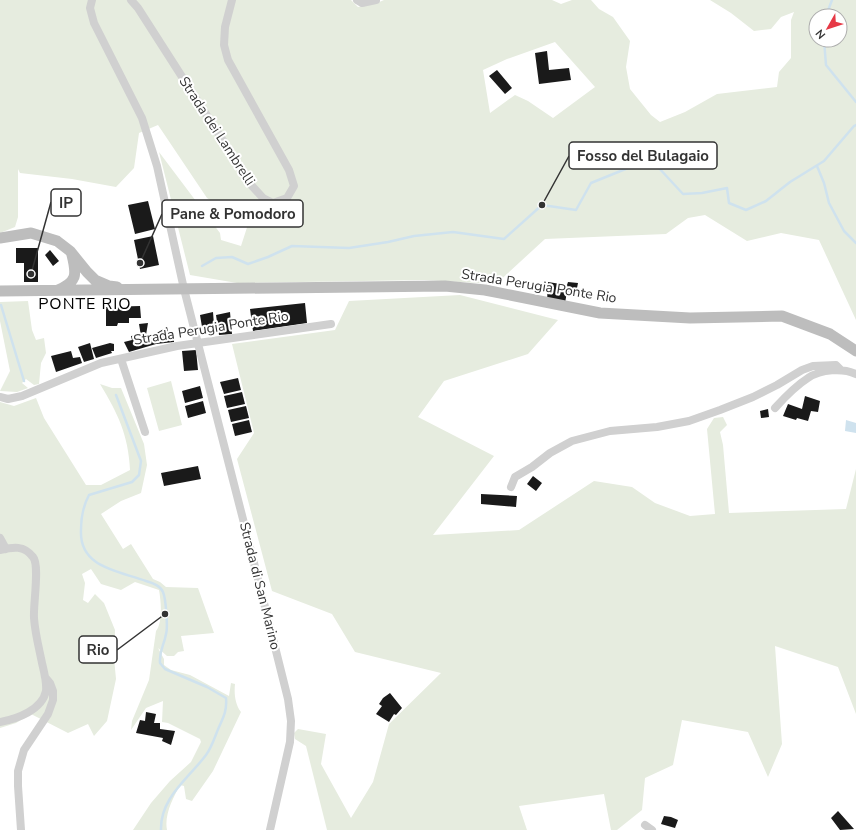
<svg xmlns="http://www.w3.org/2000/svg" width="856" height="830" font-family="'Nunito Sans',sans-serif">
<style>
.green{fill:#e6ecdf;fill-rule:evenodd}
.water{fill:#cfe2ee}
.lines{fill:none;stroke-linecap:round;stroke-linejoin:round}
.stream{stroke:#cfe2ee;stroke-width:2.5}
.building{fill:#1a1a1a}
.minor{stroke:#d0d0d0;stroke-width:8}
.secondary{stroke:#bdbdbd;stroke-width:11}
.labels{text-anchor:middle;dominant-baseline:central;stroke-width:4;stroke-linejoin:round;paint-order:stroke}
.street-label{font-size:14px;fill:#333;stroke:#fff}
.quarter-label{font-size:16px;letter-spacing:1px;fill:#000;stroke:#fff}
.leader{fill:none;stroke:#333;stroke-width:1.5}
.callout-dot{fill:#333;stroke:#fff;stroke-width:1.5}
.callout{fill:#fff;stroke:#333;stroke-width:1.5}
.callout-label{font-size:15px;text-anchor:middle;font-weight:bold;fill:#333}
</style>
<rect width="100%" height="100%" fill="#fff"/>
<path class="green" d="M0,0H351L358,7L377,3L384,0H552L561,4L572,0H591L599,9L613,17L630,41L626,67L630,89L651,115L660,122L685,112L717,94L777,87L779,72L791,58V20L794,12L781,17L771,29L754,31L731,13L710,0H856V320L819,240L781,233L747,241L705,215L688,218L666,234L545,239L496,284L424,280L237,283L190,275L159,152L220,233L221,240L241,246L252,212L226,211L207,198L158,125L139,133L134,168L116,187L72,179L20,173L18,169V217L15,227L0,233ZM816,16H840V40H816ZM555,42L595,87L553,118L528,101L515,95L490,113L483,70L507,59Z
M460,295L558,320L528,354L444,381L418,417L494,456L433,535L519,530L594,481L632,487L655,503L690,516L715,514L707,429L714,418L723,417L727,425L720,432L723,445L729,513L846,509L856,469V714L838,667L775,646L782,744L768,777L748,732L682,720L673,765L645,778L642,810L617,830H611L604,794L519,806L527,830H327L306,746L295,739L294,733L298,729L326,734L321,764L351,818L373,782L389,724L441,673L355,652L332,614L272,591L237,459L254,433L232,344L335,330L349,301Z
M28,301L32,330L36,340L44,338L46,353L41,363L39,384L34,385L26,379L22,383L28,388L17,392L0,391L10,371L0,321V302Z
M171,381L182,425L159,431L147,388Z
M100,384L112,388H121L144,444L147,465L141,493L121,501L101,514L123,549L131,544L153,579L160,582L166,587L198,588L214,633L181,636L184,651L178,652L174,656H167L158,648L164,659V665L171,670L190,675L229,696L231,683L235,684C234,694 235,704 241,712L213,771L192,801L186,799L184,786L180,785C173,798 164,815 167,830H133L151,803L170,781L191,762L201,742L200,739L168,723L162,722L163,701L146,708L131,730L132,721L149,680L156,631C163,622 161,601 159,590L135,582L121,590L101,584L91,569L82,574L85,583L83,600L88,603L95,594L104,603L115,630L114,658L116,679L107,721L94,736L88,724L68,733L31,714L16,723L0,728V402L14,406L36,398L44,418L86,485H101L130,470C128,434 118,414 100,384Z"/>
<path class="water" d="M846,420L856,423V433L845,431Z"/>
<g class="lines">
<path class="stream" d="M826,16L832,0
M824,40L826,65L856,102
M817,166L824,183L829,203L844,231L856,243
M202,266L216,258L232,257L248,264L268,257L292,246L349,248L388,242L414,236L453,232L504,239L542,205L576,210L591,183L628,168L658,167L683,194L702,193L727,188L729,203L746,210L766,201L790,182L824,161L854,126L856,125
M1,305L24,381
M116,395L141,461L139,475L132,482L89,495C83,506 81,517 81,530C79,568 119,571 146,581C152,583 160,585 163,592C166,599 168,628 166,634C164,646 159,650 160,663L165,669L207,687L226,698C227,710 224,716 219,727C215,736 212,747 206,755C188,779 160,798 161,830"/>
</g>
<path class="building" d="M547,51L549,70L569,68L571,80L539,84L535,53Z
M497,70L512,88L505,94L489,76Z
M148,201L155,229L135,234L128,205Z
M153,236L159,265L140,269L134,240Z
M16,248H38V282H24V263H16Z
M50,250L59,261L53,266L45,255Z
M548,282L567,285L568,282L578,283L576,293L567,292L565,303L547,301Z
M305,303L307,323L253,331L250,309Z
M140,306L141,318H129V323H118L117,326H106V307Z
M213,312L214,325L202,327L200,315Z
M230,312L232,334L219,335L216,315Z
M148,323L146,335L155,334L167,327L169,335L174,334V342L156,344L129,352L124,342L132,340L131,336L138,335V336H141L139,324Z
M90,343L94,359L84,362L78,347Z
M110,343L114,344V351H111L112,353L96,358L92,348Z
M196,350L198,370L184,371L182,351Z
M71,351L73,358L80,357L82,363L56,372L51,356Z
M238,378L241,390L224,394L220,382Z
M200,386L203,398L185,403L182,391Z
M242,392L245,404L227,408L224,396Z
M805,396L820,401L818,412L811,411L808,421L797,418L796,420L783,416L788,404L802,409Z
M203,401L206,413L188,418L185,406Z
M246,406L249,418L231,422L228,410Z
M768,409L769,417L761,418L760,411Z
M249,420L252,432L235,436L232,424Z
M198,466L201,479L164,486L161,473Z
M533,476L542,483L536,491L527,484Z
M481,494L517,496L516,507L481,504Z
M390,693L402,708L396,715L394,714L389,722L376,714L382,706L379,704L383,698Z
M146,712L156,714L154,723H160V729L175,731L171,745L162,741L163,738L136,733L140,720L145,721Z
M838,811L854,829L840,830L831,818Z
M664,816L671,817L678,820L675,828L661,824Z"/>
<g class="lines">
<path class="minor" d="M92,0L90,8L94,23L142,118L157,166L184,289L245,527L288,699L291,721L290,742L270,830
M131,0L138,8L252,186L263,198L273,203L287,198L294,186L289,170L228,60L224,45L225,27L232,0
M357,0L362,3L376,0
M121,359L145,432
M0,397L8,399L22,396L101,363L177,346L331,324
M775,408C784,398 797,385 808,378C821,369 843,368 856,374
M511,487L515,477L532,467L550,453L572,441L610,431L657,427L689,421L720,410L753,397L777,385L802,370L813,366L836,365L841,370
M0,538L6,549
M0,550C13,547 24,545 33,557C40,565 33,605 34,618C35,633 39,648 42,663C44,672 47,682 46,691C42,710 17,719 0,722
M645,825L652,830
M21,830L18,786V771L24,750L48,714L53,700V691L50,683L45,677"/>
<path class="secondary" d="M0,238L31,233L57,241L70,251L87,272L95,280L109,286L117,287
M58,290C77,282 77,275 72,255
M0,291L445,286L485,290L600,313L690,318L782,316L830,334L856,351"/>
</g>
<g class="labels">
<g class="street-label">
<text transform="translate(217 131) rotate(57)">Strada dei Lambrelli</text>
<text transform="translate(539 286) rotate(9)">Strada Perugia Ponte Rio</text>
<text transform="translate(211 328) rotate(-9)">Strada Perugia Ponte Rio</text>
<text transform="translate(260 586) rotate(76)">Strada di San Marino</text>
</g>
<g class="quarter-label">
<text x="85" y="304">PONTE RIO</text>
</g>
</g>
<path class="leader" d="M542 205L569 156M31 274L51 202M140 263L162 214M165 614L117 650"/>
<g class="callout-dot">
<circle cx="542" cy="205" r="4"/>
<circle cx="31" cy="274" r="4"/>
<circle cx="140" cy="263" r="4"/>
<circle cx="165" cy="614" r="4"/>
</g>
<g class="callout">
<rect x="569" y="142" width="148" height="27" rx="4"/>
<rect x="51" y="189" width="30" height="27" rx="4"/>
<rect x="162" y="200" width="141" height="27" rx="4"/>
<rect x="79" y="636" width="38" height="27" rx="4"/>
</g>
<g class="callout-label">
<text x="643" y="161">Fosso del Bulagaio</text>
<text x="66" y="208">IP</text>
<text x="233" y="219">Pane &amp; Pomodoro</text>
<text x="98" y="655">Rio</text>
</g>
<g transform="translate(828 28) rotate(231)"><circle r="19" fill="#ffffff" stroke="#adadad"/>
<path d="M0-3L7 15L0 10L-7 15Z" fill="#e63946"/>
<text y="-6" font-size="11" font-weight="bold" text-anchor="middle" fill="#333333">N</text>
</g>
</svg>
